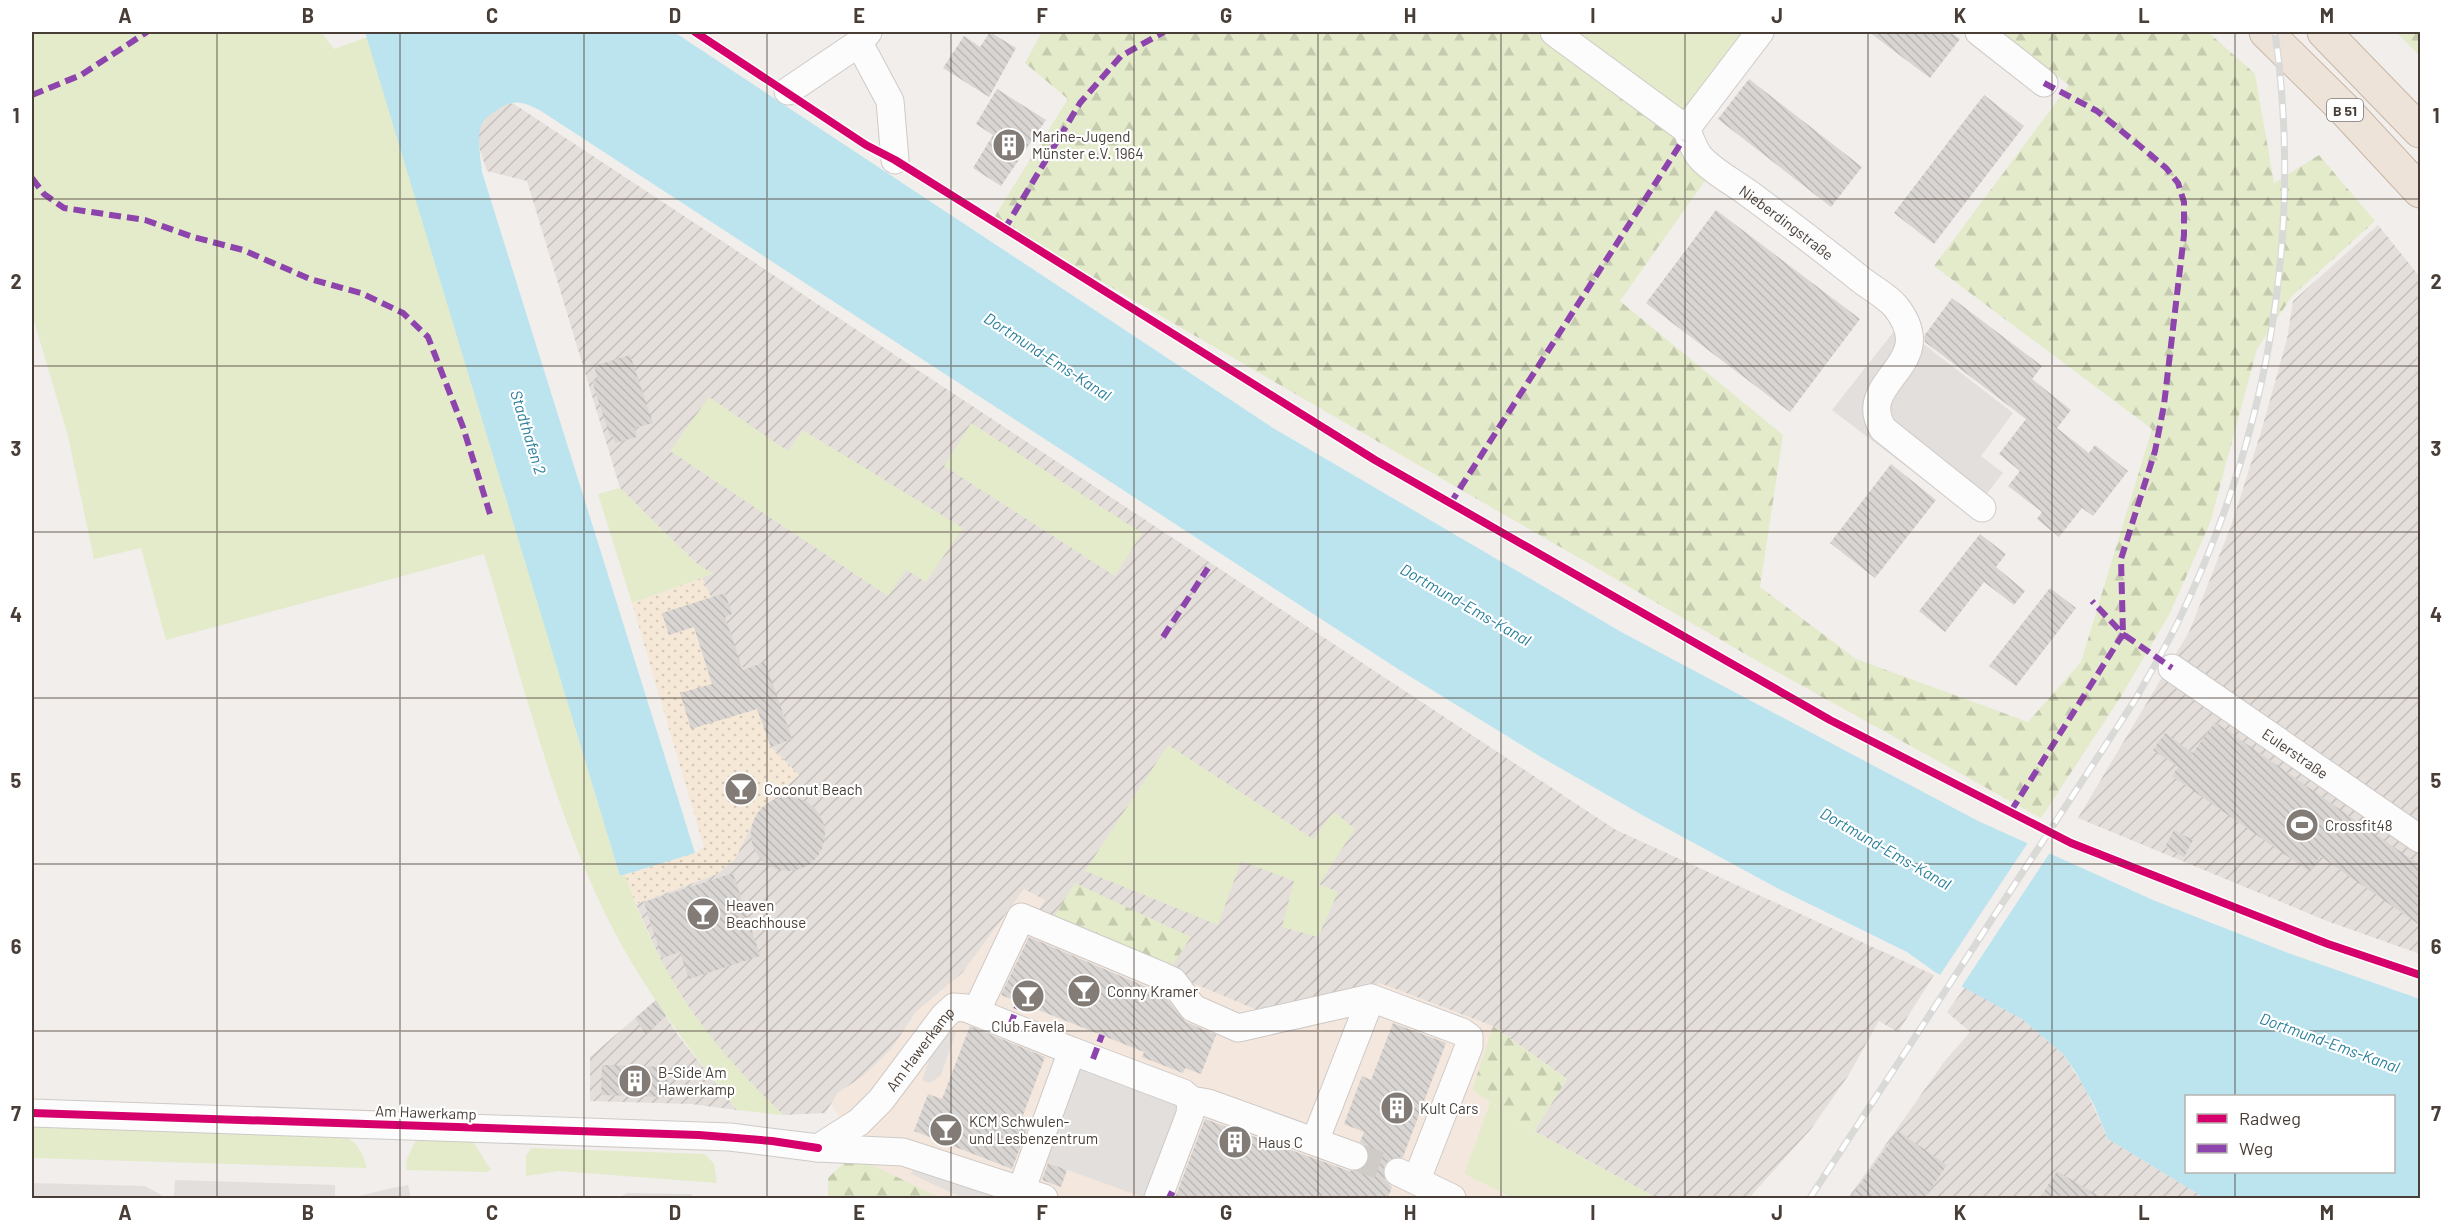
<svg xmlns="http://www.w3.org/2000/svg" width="2452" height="1230" font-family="Barlow,sans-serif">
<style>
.commercial{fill:#f4e7de}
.industrial{fill:url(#industrial-furrows)}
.grass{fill:#e4ebcb}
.forest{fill:url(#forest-firs)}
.sand{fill:url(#sand-dots)}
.parking{fill:#e3dfdc}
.water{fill:#bbe4ef;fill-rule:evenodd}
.pier{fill:#f1eeeb}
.building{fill:url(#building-back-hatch)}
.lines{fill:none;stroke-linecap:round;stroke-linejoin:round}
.minor-tunnel{stroke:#cfcbc7;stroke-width:27;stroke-dasharray:27 14;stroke-linecap:butt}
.minor-casing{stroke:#cecac7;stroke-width:29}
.highway-casing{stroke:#c9b6a6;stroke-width:35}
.minor{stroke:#fdfcfc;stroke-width:27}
.highway{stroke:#ede3d9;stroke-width:33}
.rail-casing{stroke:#d9d9d8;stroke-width:7}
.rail{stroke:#fff;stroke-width:4.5;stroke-dasharray:14;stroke-linecap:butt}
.quiet{stroke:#8e44ad;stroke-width:6;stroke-dasharray:12 6;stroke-linecap:butt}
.cycleway-casing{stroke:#fff;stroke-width:11}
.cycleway{stroke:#d6006c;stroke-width:8}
.grid{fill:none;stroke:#483e37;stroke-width:1.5;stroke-opacity:0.55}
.labels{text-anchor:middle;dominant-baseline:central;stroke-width:4.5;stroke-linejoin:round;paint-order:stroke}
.shield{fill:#fff;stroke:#7f7873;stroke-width:1.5}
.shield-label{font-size:14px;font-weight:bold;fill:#483e37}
.poi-label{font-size:15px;fill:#483e37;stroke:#fff;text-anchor:start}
.street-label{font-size:15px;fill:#483e37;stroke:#fff}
.water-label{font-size:16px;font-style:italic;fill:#2a809c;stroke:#fff}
.neatline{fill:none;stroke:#483e37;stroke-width:2}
.grid-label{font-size:20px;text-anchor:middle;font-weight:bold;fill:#483e37}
</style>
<defs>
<pattern id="industrial-furrows" width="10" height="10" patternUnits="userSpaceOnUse" patternTransform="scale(1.5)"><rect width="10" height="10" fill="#e5dfdc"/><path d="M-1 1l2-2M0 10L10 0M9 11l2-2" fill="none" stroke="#c6c0bd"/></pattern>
<pattern id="forest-firs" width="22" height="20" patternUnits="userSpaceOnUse" patternTransform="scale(1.5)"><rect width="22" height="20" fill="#e4ebcb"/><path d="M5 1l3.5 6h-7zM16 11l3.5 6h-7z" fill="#c5cbaf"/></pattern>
<pattern id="sand-dots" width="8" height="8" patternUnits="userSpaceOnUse" patternTransform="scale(1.5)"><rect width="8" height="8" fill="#f5e8d6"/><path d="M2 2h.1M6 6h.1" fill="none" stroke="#d4c8b8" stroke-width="1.8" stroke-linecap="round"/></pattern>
<pattern id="building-back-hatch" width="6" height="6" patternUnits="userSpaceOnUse" patternTransform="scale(1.5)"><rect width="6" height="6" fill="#d9d5d2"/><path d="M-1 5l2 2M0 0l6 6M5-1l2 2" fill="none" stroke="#bcb8b5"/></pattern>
</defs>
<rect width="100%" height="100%" fill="#f1eeeb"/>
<path class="commercial" d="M1024,888L1045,900L1035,915L1349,992L1380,983L1493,1026L1472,1090L1490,1102L1464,1174L1513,1198H941L872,1165L831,1104L838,1093L864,1075L891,1049L916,1012L962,973Z"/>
<path class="industrial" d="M503,101L514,104L1616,830L1934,975L1898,1032L1879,1021L1848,1076L1811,1129L1749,1198H1657L1534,1131L1567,1079L1493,1026L1380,983L1349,992L1257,1010L1035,916L1045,900L1024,889L962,973L916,1012L891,1049L864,1075L838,1093L825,1113L783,1115L738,1071L698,1023L663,966L636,904L717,874L735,859L759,811L799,775L771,747L744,670L695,562L620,488L527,181L487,171L476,139L478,117Z
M2378,225L2420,277V954L2327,921L2078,818L2189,632L2231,526L2261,432L2287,339L2293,301Z
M1965,987L2022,1019L2062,1053L2085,1088L2108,1139L2205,1198H1848L1944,1062L1970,1032L1947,1012Z
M656,1000L677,1034L737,1110L691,1104L590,1101V1057Z"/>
<path class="grass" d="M32,32H321L334,49L368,37L620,876L625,875C662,980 704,1038 783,1115L737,1110C686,1045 635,978 600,903C549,792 520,671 484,554L166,640L141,548L94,559L68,436L32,314Z
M1571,32H1747L1685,119Z
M709,397L788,451L803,430L963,528L926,582L906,570L888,596L670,451Z
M971,423L1142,533L1115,576L944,466Z
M620,488L695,562L713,574L632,603L598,494Z
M1168,745L1313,839L1334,812L1355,829L1319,884L1338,892L1318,937L1282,927L1294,881L1241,861L1218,925L1085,871Z
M1490,1102L1534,1131L1657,1198H1513L1464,1174Z
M32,1125L339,1136C358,1139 361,1151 367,1168L32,1158Z
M417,1138L472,1140L491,1170L485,1172L406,1170L407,1159Z
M531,1148L705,1154L714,1164L717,1183L559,1171L526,1176V1156Z"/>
<path class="forest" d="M1042,32H1542L1677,132L1709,175L1620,301L1783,435L1760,587L1856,659L2028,722L2081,662L2152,429L1934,266L2069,85L1997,32H2208L2255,74L2274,183L2319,155L2375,221L2292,296L2257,349L2210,523L2170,613L2120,698L2041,818L1759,662L993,219L1068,99L1025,63Z
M2396,32H2420V56Z
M1075,883L1191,937L1168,972L1050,923Z
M1493,1026L1567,1079L1534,1131L1472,1090Z
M846,1161L872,1165L941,1198H828V1178Z"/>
<path class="sand" d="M702,578L744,670L771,747L799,775L759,811L735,859L717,874L636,904L625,875L695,853L704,847L632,603Z"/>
<path class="parking" d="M1899,325L2013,413L1981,456L2003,473L1970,515L1832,410Z
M941,1028L956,1032L941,1075L930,1083L922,1080Z
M1081,1068L1180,1106L1145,1198L1046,1162Z
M917,1164L1018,1198H963L911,1174Z
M175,1180L335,1185V1198H32V1183L145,1186L163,1196H174Z
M408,1185L411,1198H351L388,1189Z
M627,1193L692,1194L693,1198H618Z"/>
<path class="water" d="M365,32H674L1273,428L1623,633L1978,821L2153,900L2288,953L2420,999V1198H2205L2108,1139L2094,1105L2075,1071L2062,1053L2022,1019L1935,972L1907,952L1779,889L1644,816L1541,757L1398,669L541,111C518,98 510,100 490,115C485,118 481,123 480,130C477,144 481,158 482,172L695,853L620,876ZM2186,1096H2394V1172H2186Z"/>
<path class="pier" d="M2029,841L2051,851L1960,989L1938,978Z"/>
<path class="building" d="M990,32L1016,48L989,97L943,68L964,36L980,47Z
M1869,32H1950L1960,39L1930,78Z
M1749,79L1862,167L1831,207L1718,119Z
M997,89L1046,120L1001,186L973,168L993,135L976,124Z
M1984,95L2024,126L1934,244L1894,213Z
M1716,210L1860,319L1790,412L1646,303Z
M1952,298L2042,366L2032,379L2071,410L2057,428L2089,453L2095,445L2128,471L2093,516L2082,508L2059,537L2037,519L2042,512L2008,486L2020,471L1999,454L2026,419L1925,342L1924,336Z
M630,355L653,423L634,428L637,437L615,443L613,435L610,436L592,381L598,379L594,366Z
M1891,464L1936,500L1875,578L1830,543Z
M1980,534L2006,554L1996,567L2025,591L2014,605L1984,582L1945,632L1919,611Z
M2050,588L2076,608L2016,686L1989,666Z
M725,593L732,614L725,617L743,670L765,662L792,739L771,747L757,709L691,729L680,693L712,684L694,627L669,635L662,613Z
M2215,722L2421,866V926L2320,856L2310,872L2172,776L2178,767L2153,750L2165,733L2193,753Z
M751 834a37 37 0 1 1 74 0a37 37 0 1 1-74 0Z
M2174,830L2193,840L2184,857L2165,847Z
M733,873L760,956L689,979L680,952L662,958L644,902Z
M1029,937L1163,994L1186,1022L1216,1035L1201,1074L1185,1068L1183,1073L1142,1057L1144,1052L1001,995Z
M656,1000L666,1016L646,1034L635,1018Z
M1393,1023L1446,1043L1403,1157L1390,1159L1384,1166L1385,1180L1392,1187L1388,1198H1175L1205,1119L1349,1171L1364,1168L1369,1162L1370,1154L1366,1146L1360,1142L1364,1132L1344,1124L1362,1076L1371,1080Z
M970,1026L1045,1057L1020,1123L1028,1126L1012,1169L914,1131L928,1094L942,1099Z
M602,1065L668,1067L667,1097L601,1095Z
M1898,1131L1947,1165L1924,1198H1850Z
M1048,1163L1067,1170L1061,1187L1042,1180Z
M2057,1171L2102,1198H2040Z"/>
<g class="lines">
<path class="minor-tunnel" d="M1354,1156L1398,1172"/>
<defs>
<g id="minor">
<path d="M1554,32L1686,129L1760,32"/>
<path d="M1979,32L2044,83"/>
<path d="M859,43L890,101L895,160"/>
<path d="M788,91L859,43L868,32"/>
<path id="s1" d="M1686,129C1690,137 1694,150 1700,157C1712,171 1733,182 1748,193C1786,221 1823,249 1860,279C1871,288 1887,296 1896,307C1942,366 1853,380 1883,429L1982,508"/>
<path id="s2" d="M2172,668L2420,839"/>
<path d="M976,1012L1021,917L1162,976L1173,981L1193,1008L1238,1028L1371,998L1462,1032L1469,1037V1046L1417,1179"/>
<path d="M32,1113L730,1137L818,1148L903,1152L1044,1198"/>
<path d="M1315,1141L1371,998"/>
<path id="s3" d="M818,1148L859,1122L881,1100L944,1016L954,1007L966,1008L1072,1051L1183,1093L1191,1100L1208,1103L1354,1156"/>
<path d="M1398,1172L1452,1198"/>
<path d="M1021,1191L1072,1051"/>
<path d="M1158,1198L1190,1114L1191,1100"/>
</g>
<path id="highway" d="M2266,32L2343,108L2420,191
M2324,32L2420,131"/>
</defs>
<use href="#minor" class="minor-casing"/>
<use href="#highway" class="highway-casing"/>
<use href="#minor" class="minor"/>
<use href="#highway" class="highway"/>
<defs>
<path id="rail" d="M1810,1198L2135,700C2149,675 2164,650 2177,624C2267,439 2304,236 2275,32"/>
</defs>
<use href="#rail" class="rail-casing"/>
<use href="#rail" class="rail"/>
<path class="quiet" d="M2044,83L2097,111L2140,146L2166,168L2178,183L2184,202V235L2164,405L2155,451L2121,559L2123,634L2172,668
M32,95L81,75L147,32
M32,178L44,194L64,208L145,220L193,237L243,250L310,279L361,293L403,313L428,337L463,427L490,514
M1004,230L1080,103L1121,56L1164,32
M1450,504L1683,140
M1163,637L1208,568
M2011,811L2123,634L2092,601
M1010,1026L1019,1002
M1093,1059L1102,1035
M1168,1193L1174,1196"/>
<defs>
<path id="cycleway" d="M695,32L866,145L895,160L1375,460L1830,720L2071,843L2328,944L2420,975
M32,1113L699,1135L772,1141L818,1148"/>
</defs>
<use href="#cycleway" class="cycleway-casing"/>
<use href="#cycleway" class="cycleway"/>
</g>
<path class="grid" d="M217,32V1198M400,32V1198M584,32V1198M767,32V1198M951,32V1198M1134,32V1198M1318,32V1198M1501,32V1198M1685,32V1198M1868,32V1198M2052,32V1198M2235,32V1096M32,199H2420M32,366H2420M32,532H2420M32,698H2420M32,864H2420M32,1031H2420M2235,1172V1198"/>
<defs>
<symbol id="building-disc" viewBox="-11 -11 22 22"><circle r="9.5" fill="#837c76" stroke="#fff"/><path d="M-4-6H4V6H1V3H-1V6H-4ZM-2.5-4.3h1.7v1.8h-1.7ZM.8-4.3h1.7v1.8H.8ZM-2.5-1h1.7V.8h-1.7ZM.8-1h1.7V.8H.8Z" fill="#fff"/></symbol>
<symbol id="bar-disc" viewBox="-11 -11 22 22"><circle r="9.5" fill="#837c76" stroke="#fff"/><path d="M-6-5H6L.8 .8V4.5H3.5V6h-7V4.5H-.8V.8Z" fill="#fff"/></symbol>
<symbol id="stadium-disc" viewBox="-11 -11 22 22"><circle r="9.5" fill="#837c76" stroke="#fff"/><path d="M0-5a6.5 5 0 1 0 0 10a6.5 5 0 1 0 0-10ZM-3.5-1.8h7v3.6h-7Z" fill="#fff"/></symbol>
</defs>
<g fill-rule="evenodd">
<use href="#building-disc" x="990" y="126" width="38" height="38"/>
<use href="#bar-disc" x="722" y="770" width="38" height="38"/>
<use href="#stadium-disc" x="2283" y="806" width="38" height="38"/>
<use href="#bar-disc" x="684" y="895" width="38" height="38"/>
<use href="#bar-disc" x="1065" y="972" width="38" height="38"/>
<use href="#bar-disc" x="1009" y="977" width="38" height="38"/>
<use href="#building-disc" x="616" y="1062" width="38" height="38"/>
<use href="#building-disc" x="1378" y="1089" width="38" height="38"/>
<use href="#bar-disc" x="927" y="1111" width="38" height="38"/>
<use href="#building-disc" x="1216" y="1123" width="38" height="38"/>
</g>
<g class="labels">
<rect class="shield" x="2327" y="99" width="36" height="22" rx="4.5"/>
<g class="shield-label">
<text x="2345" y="110">B 51</text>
</g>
<g class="poi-label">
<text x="1032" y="136">Marine-Jugend<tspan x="1032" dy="17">Münster e.V. 1964</tspan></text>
<text x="764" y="789">Coconut Beach</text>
<text x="2325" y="825">Crossfit48</text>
<text x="726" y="905">Heaven<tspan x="726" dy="17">Beachhouse</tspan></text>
<text x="1107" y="991">Conny Kramer</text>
<text x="1028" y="1026" text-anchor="middle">Club Favela</text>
<text x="658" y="1072">B-Side Am<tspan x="658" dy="17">Hawerkamp</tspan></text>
<text x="1420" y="1108">Kult Cars</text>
<text x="969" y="1121">KCM Schwulen-<tspan x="969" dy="17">und Lesbenzentrum</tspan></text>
<text x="1258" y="1142">Haus C</text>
</g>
<g class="street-label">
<text stroke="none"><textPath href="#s1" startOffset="140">Nieberdingstraße</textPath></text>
<text stroke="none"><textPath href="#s2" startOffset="150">Eulerstraße</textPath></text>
<text stroke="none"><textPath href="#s3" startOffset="144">Am Hawerkamp</textPath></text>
<text transform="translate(426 1112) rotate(2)">Am Hawerkamp</text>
</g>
<g class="water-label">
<text transform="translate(1048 356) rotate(33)">Dortmund-Ems-Kanal</text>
<text transform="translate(529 432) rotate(73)">Stadthafen 2</text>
<text transform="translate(1466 604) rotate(30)">Dortmund-Ems-Kanal</text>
<text transform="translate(1886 848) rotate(30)">Dortmund-Ems-Kanal</text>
<text transform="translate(2330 1042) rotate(20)">Dortmund-Ems-Kanal</text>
</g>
</g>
<rect width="2452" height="1230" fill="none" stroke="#ffffff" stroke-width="66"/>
<rect x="2185" y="1095" width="210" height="78" fill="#ffffff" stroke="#b6b2af" stroke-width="1.5"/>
<rect x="2197" y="1114" width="30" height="9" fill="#d6006c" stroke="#b6b2af" stroke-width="1.5"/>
<text x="2239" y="1125" font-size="18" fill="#483e37">Radweg</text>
<rect x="2197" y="1144" width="30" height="9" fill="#8e44ad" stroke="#b6b2af" stroke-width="1.5"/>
<text x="2239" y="1155" font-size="18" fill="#483e37">Weg</text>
<rect x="33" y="33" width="2386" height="1164" class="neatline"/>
<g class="grid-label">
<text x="125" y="23">A</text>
<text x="308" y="23">B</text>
<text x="492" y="23">C</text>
<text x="675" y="23">D</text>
<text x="859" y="23">E</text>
<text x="1042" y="23">F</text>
<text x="1226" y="23">G</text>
<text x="1410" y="23">H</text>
<text x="1593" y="23">I</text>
<text x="1777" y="23">J</text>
<text x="1960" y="23">K</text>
<text x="2144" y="23">L</text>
<text x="2327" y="23">M</text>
<text x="16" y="123">1</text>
<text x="2436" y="123">1</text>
<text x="16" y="289">2</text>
<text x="2436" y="289">2</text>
<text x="16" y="456">3</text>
<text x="2436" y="456">3</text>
<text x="16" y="622">4</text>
<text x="2436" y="622">4</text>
<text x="16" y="788">5</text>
<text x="2436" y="788">5</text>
<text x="16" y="954">6</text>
<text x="2436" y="954">6</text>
<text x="16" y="1121">7</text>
<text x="2436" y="1121">7</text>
<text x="125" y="1220">A</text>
<text x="308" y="1220">B</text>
<text x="492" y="1220">C</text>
<text x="675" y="1220">D</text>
<text x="859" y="1220">E</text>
<text x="1042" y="1220">F</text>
<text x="1226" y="1220">G</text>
<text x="1410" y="1220">H</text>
<text x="1593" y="1220">I</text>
<text x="1777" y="1220">J</text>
<text x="1960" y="1220">K</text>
<text x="2144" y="1220">L</text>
<text x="2327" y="1220">M</text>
</g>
</svg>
